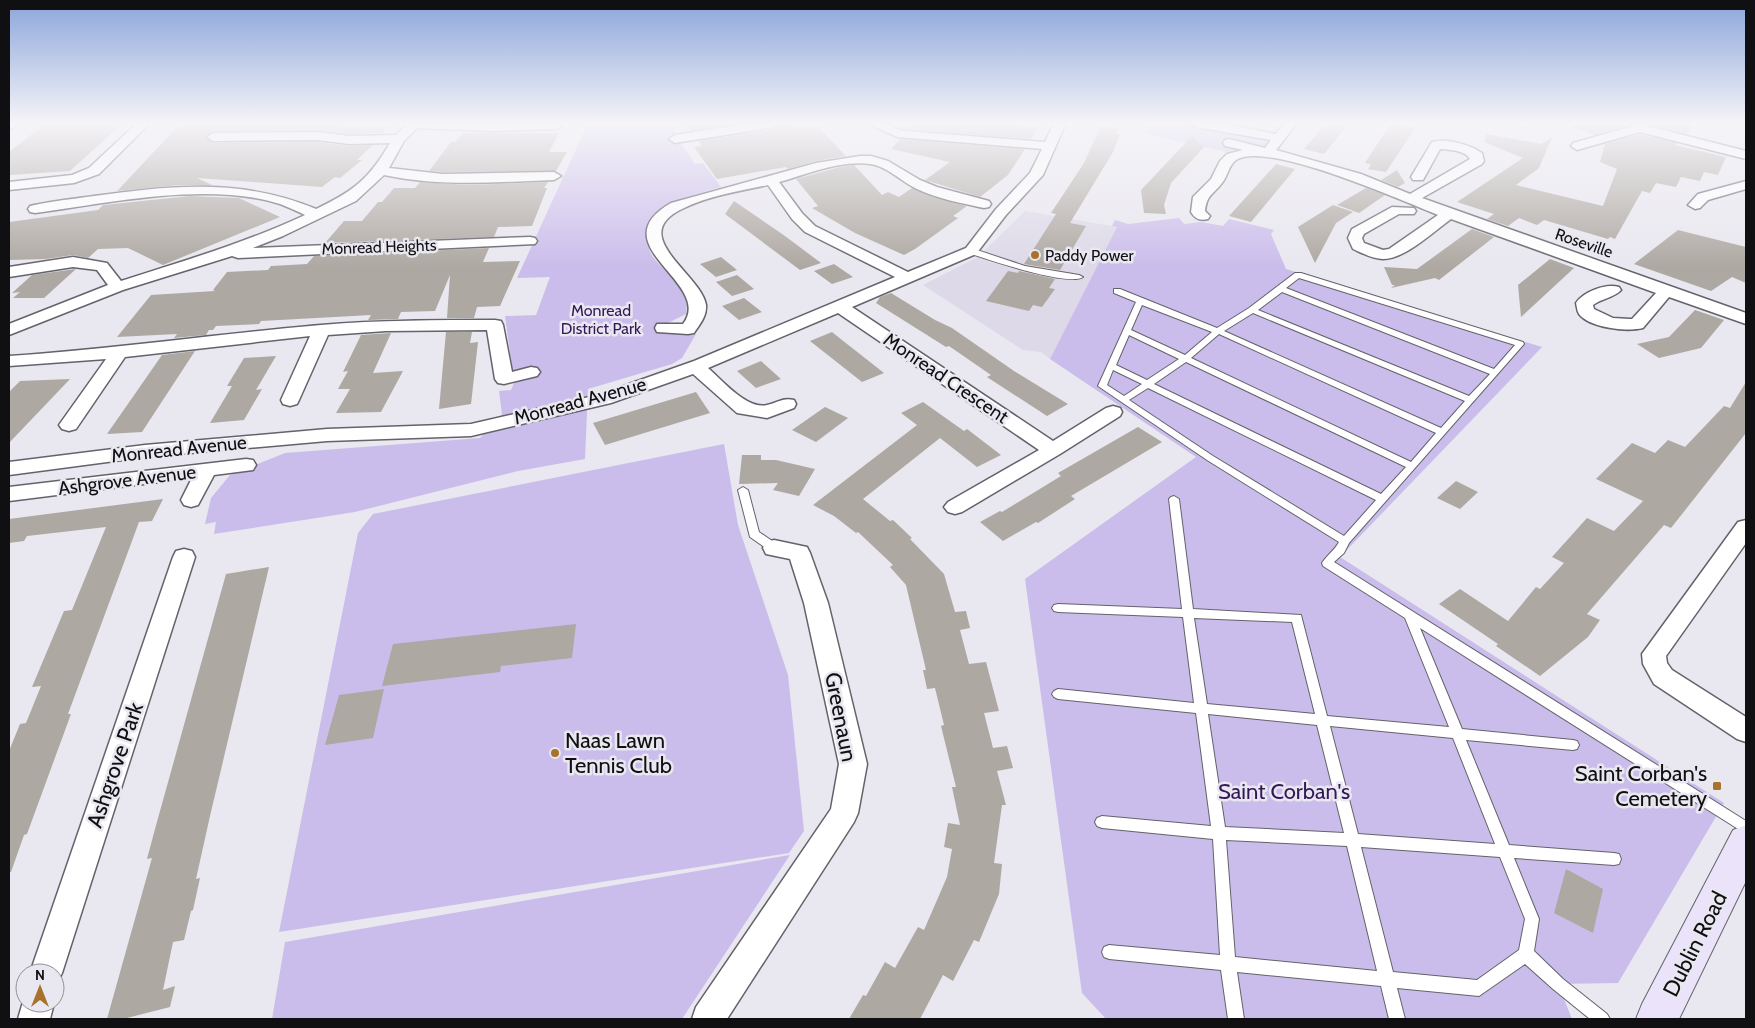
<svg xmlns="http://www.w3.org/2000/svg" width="1755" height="1028" font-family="Cabin,sans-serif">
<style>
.built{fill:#ddd9e8}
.green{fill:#cbbdeb}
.building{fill:#aea8a2}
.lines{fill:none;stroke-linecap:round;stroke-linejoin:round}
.service-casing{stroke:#64626a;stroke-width:2}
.minor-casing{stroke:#64626a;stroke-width:3}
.secondary-casing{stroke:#64626a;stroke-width:2}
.service{fill:#fff;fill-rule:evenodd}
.minor{fill:#fff;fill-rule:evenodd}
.secondary{fill:#eae3fa;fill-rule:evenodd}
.poi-dot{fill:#a8722c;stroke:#e9e7ef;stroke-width:2}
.labels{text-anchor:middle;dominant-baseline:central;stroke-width:5;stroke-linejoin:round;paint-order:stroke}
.far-street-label{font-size:16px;fill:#100f12;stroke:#e9e7ef}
.far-poi-label{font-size:16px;fill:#100f12;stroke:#e9e7ef;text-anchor:start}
.far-park-label{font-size:16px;fill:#341959;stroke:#e9e7ef}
.street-label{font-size:19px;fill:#100f12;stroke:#e9e7ef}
.near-street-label{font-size:22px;fill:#100f12;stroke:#e9e7ef}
.near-poi-label{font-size:22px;fill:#100f12;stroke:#e9e7ef;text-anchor:start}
.near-park-label{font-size:22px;fill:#341959;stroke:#e9e7ef}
</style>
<rect width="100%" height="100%" fill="#e9e7ef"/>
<path class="built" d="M1025,211L1117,227L1050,359L1041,352L1023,350L923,285L978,257Z"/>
<path class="green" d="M588,123H672L679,141L695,164L703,163L721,187C697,194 643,205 647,238C648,245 649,251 653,257C668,277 690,284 686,314L666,324L662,333L696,334L682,358L672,364L588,389L585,459L518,471L355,512L214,534L216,522L205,524L211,498L230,475L285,453L480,438L502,414L499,391L511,390L514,383L505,316L536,315L550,277L517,278Z
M1151,123L1170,126L1185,123L1273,139L1266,146H1254L1226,152L1147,134Z
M1179,218L1184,224L1201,222L1223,226L1229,219L1274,230L1271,234L1286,269L1542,347L1340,557L1724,803L1618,983L1558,984L1572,1019H1106L1082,993L1025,579L1196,457L1050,359L1117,227L1112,226L1115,220L1128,224Z
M724,444L738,525L788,675L804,831L789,853L279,932L358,533L373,514Z
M790,855L682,1019H272L285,942Z"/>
<path class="building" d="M46,123H123L70,171L9,175V152Z
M181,123H344L341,127L388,126L382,133L350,134L317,130L213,131L205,136L213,143L317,142L350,146L373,145L357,160H362L340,178L335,177L322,187L197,178L212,185H179L117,191Z
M685,123H736L691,131Z
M783,123H797V128L818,127L846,156L816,161L788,169L786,167L717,179L694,147L702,146L699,141L775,129Z
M913,123H975L1039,127L1031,139L908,129Z
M1326,123H1349L1324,154L1304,149Z
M1391,123L1415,128L1386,172L1368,169L1371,164L1365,163Z
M1572,123H1635L1595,135L1572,127Z
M1645,123H1695L1686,134Z
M1101,126L1118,129L1116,134H1120L1113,152L1070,223L1086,226L1060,270L1024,264L1056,214L1051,213L1084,163Z
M463,133H559L549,152H567L556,171L443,172L429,171L451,142H455Z
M1486,134L1542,144L1552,137L1539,168L1516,185L1603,206L1617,169L1600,162L1605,144L1640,134L1677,143L1675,145L1726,157L1718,175L1704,172L1700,181L1681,177L1676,187L1656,183L1650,193L1642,191L1615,239L1610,237L1608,239L1544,220L1537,225L1519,218L1508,226L1487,219L1494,214L1457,202L1523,158L1484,142Z
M1192,136L1204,147L1171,183L1164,205L1166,214L1144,213L1141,190Z
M900,139L1025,149L1008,175L980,197L925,180L950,162L891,149Z
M1276,164L1295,169L1251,222L1229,216Z
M854,165L882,195L888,192L899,197L912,188L933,197L967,206L953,216L958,218L915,249L904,255L855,233L812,208L818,206L796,179L836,168Z
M1397,170L1405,183L1398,187L1381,180Z
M420,182L469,185L548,182L544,188H547L532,226L498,227L494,237L325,243L344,221H362L378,202H382L394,188H415Z
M1366,188L1385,195L1359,213L1337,205Z
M190,196L239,198L280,217L163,265L128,248L98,249L88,258L73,255L46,259L9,260V222L98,210L103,205Z
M734,201L785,236L821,263L800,270L725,214Z
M1333,205L1353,212L1336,223L1315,263L1298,227Z
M1472,229L1494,237L1439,280L1435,278L1391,288L1395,285H1392L1384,267L1417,269Z
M1678,230L1746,247V283L1732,277L1711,291L1634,264Z
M489,248L483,262L520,261L500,306L477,307L474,318H447L450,275L435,311L401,312L398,319L368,320L371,315L261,321L259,324L216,326L213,330H209L206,335L174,338L177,334L117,337L151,295L215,291L213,290L227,272L268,270L271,266L307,264L314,256Z
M721,257L737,270L716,277L700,264Z
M1550,259L1574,268L1521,317L1518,285Z
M834,264L853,277L832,284L814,271Z
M76,269L44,298H13L20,292L12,293L32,275Z
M1008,271L1018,273L1019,271L1055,279L1049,288L1055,289L1042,307L1033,305L1029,311L986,301Z
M737,275L754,289L732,296L716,282Z
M891,293L935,320L952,328L1014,371L1068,404L1047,416L987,377L991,375L949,346L946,347L876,303L880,297Z
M744,298L762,312L739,320L722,306Z
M1695,310L1724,320L1701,348L1659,358L1637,344L1669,337Z
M446,332H472L470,343L478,342L471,404L439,409Z
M832,332L842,340L884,373L862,382L810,341Z
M391,333L373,373L403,371L381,412L336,413L350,389H338L348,371L343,372L361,335Z
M195,351L142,432L107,434L162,355Z
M276,356L256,390L262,389L244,420L210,423L232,386H227L244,358Z
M761,361L781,379L756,388L737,371Z
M70,379L51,399L9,443V392L20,381Z
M1746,382V433L1671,528L1664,525L1587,614L1600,620L1588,637L1540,676L1496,646L1498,644L1439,604L1460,589L1508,621L1536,587L1540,589L1564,563L1552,557L1587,518L1614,531L1643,501L1596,479L1632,443L1655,453L1668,440L1685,447L1724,406L1730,408Z
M696,392L710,413L605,445L593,423Z
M923,402L964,431L967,429L1001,455L977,467L940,438L863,499L890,521L893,520L912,538L910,539L944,574L955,612L966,611L970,628L960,630L969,664L986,662L999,711L984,713L993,748L1007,746L1013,768L997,771L1006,805H1002L994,863L1002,864L999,894L979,942L974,940L953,981L943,975L920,1019H849L863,995L866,996L885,962L895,968L918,927L924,930L947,877L952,849L944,847L948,823L960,825L952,787H956L941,726L944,725L935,688L927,689L923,670H926L906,585L890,567L893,565L858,532L856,533L834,516L813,505L917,425L901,413Z
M825,407L848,418L816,442L792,430Z
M1138,427L1162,442L1071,496L1075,499L1038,523L1036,522L1003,541L980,522L1000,511L1002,512L1061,476L1058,473Z
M742,455H761V460H776L815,469L799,496L773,490L778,483L739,484Z
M1456,481L1478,492L1460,509L1437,498Z
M163,499L152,521L139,522L68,714H71L27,834L24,835L11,872H9V751L20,724L26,723L41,686L32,687L64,611L72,610L106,527L27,536L24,541L9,543V519Z
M269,567L210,816L196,879L200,878L193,910L191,911L184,940L173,942L163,990L175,986L170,1007L123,1019H107L152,858L147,859L155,829L226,574Z
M576,624L572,658L501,666L500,672L382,686L393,644Z
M384,689L373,738L325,745L339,695Z
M1566,869L1603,889L1593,933L1554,913Z"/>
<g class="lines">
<defs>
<path id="service" d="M968,249H974L1025,266L1079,275L1083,277C1068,287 987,259 968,253Z
M1295,273H1301L1523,342L1524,344L1349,543L1344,553L1334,562L1746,821V834L1420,628L1462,729L1573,740L1577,741L1579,745L1577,749L1573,750L1466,740L1509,845L1614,853L1619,854L1621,859L1619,864L1614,865L1514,858L1539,919L1534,951L1563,979L1607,1014L1610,1019H1590L1553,989L1525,964L1479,996L1397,988L1405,1019H1389L1381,986L1237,972L1244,1019H1228L1221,970L1109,959L1104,957L1102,952L1104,947L1109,945L1220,955L1213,839L1102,828L1097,826L1095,822L1097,818L1102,816L1211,826L1196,713L1058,699L1054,697L1052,694L1054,691L1058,689L1194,703L1183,617L1058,612L1054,611L1052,608L1054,605L1058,604L1182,609L1169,499L1171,497L1174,496L1179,499L1193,609L1301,615L1327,716L1449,727L1405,618L1323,566L1322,563C1327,555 1335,550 1339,542L1207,460L1098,386L1136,302L1114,293V289H1120L1217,328L1249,308ZM1299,278L1515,345L1494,369L1286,288ZM1282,292L1490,374L1469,396L1258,310ZM1142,305L1212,332L1185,355L1131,330ZM1253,313L1465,401L1441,428L1224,331ZM1219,334L1436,433L1411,462L1191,358ZM1129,335L1179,359L1147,380L1116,365ZM1186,362L1406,467L1381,494L1154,384ZM1113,370L1142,384L1124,396L1107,385ZM1148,388L1376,500L1344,536L1213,456L1129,400ZM1194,618L1292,622L1315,714L1207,704ZM1208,714L1317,725L1344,833L1225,827ZM1330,726L1453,738L1495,844L1358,834ZM1226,840L1347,846L1377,971L1235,957ZM1361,847L1500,857L1525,919L1519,950L1477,980L1393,972Z
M743,487L748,490L759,532L778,545L779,548L778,551H770L750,537L738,490Z"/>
<path id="minor" d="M9,123H17L13,128L9,129Z
M137,123H150L99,174L74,183L9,190V182L72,175L89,168Z
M408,123H561L560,128L556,129L494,131L417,128L404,141L389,168L443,174L554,172L561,176L554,180C497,182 440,187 384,175L356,201L283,236L253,248L530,237L535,238L537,241L535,244L238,258L232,256L123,290L9,335V324L108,285L97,270L73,267L9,277V267L73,257L107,263L121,281C183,261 245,243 305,215C297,211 288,207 280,204C208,181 109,203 35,213L30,212L28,209L30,206C51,201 73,199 94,196C172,185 242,178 316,209C354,191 369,179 390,143L350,144L317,140L213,141L207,137L213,133L317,132L350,136L396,135Z
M750,123H781L775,127L675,143L669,139L675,135Z
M867,123H884L900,130L918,132L1045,142L1054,123H1066L1043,175L1006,215L976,254L852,307L1053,441L1106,408L1113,406L1120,408L1122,412L1120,416L1060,454L962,512L955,514L948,512L944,507L948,502L1039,450L838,313L708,368C722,380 747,410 767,405C777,403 783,397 794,400L796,404L794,408L767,418L737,413L693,374L611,403L471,436L327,441L145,457L9,475V462L145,445L327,429L471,424L598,395L694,361L895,277L805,232L792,219L768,185C740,191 708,196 682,209C626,236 701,274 706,305C707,316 700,324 694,333L688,334L657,332L655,328L657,324H683C715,283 598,245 671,203L816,163L860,156H871L888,161L920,180L937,187L989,201L991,204L989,207L984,208C961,203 938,199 917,189C902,182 887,166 870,164C840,160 808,174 779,182L802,213L815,226L908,272L966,248L996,209L1030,173L1042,149L897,137Z
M1190,123H1218L1276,134L1284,123H1297L1276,150L1361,174L1410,194L1470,159C1465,150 1450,150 1440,149L1423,180H1413L1411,177L1432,142C1447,138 1468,144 1482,153L1484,161L1482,164L1422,198L1746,313V324L1669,297L1643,328C1627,332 1590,328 1579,314C1577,311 1577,307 1576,303C1583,292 1606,283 1619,287L1621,290C1615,297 1601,299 1593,305L1594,309L1613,318L1630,319H1632L1656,293L1451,219C1433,232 1405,259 1383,259C1373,259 1362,253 1353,249L1348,238L1352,229L1392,207L1414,208L1416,211L1414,214H1399L1364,234L1362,238L1364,243L1383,250L1389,249L1438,215C1403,201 1266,140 1236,160C1228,166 1228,176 1222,183C1213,195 1207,194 1205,211L1210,216L1208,219C1200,221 1195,219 1191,212L1193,197L1211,179L1220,161L1227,154L1243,150L1225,146L1223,143L1225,140L1229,139L1265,148L1271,140L1196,127Z
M1640,124L1746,151V159L1640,132L1577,150L1571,146L1573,143Z
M1746,181V189L1708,200L1700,208L1695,209L1688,205L1698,194Z
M495,320L501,321L503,325L512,372L531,367L537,368L540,372L537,376L504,384L498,383L495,379L487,330L386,331L328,335L299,400L297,404L290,406L283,404L281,400L310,336L125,357L76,429L69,431L62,429L59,425L106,359L9,366V356C114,349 217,334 321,325C379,320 437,320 495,320Z
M246,459L253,460L256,465L253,470L214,475L198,505L191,507L184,505L181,500L192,478L9,501V487Z
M1746,520V543L1666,656L1667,663L1672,670L1746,717V742L1737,739L1654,684L1643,664L1642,654L1738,522Z
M774,540L807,547L810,553L828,603L867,764L858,813L854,822L727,1019H692L696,1007L831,809L839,764L804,603L790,559L766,554L763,548L766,542Z
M184,549L192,551L195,557L62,973L57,984L55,985V973H30L173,557L176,551Z
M25,995V1003H54L50,1019H18Z"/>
<path id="secondary" d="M1746,825V881L1679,1019H1636L1642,1004L1733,830Z"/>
</defs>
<use href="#service" class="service-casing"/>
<use href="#minor" class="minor-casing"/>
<use href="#secondary" class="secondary-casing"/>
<use href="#service" class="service"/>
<use href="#minor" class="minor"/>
<use href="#secondary" class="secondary"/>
</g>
<linearGradient id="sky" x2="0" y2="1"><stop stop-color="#8ba5da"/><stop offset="0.46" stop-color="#f5f4f8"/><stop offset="1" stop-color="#f5f4f8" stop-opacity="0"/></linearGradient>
<rect width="1755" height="267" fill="url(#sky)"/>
<g class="poi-dot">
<circle cx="1035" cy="255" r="5"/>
<circle cx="555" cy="753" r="5"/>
<rect x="1712" y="781" width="10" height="10" rx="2.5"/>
</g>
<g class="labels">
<g class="far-street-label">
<text transform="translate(1584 243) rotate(19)">Roseville</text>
<text transform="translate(379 247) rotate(-2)">Monread Heights</text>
</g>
<g class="far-poi-label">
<text x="1045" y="255">Paddy Power</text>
</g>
<g class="far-park-label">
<text x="601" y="310">Monread<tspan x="601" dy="18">District Park</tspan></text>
</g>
<g class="street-label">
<text transform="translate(946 378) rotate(34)">Monread Crescent</text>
<text transform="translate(580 401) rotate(-15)">Monread Avenue</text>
<text transform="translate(179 449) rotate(-6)">Monread Avenue</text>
<text transform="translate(127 480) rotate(-7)">Ashgrove Avenue</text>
</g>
<g class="near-street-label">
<text transform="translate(841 717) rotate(79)">Greenaun</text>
<text transform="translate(115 765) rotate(-71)">Ashgrove Park</text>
<text transform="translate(1695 944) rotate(-63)">Dublin Road</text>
</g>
<g class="near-poi-label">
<text x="565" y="740">Naas Lawn<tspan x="565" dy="25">Tennis Club</tspan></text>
<text x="1707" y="773" text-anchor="end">Saint Corban's<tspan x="1707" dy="25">Cemetery</tspan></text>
</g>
<g class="near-park-label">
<text x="1284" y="791">Saint Corban's</text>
</g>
</g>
<rect width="1755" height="1028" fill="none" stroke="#100f12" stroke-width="20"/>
<g transform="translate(40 988)"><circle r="24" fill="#e9e7ef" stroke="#929197"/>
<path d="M0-4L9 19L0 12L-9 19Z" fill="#a8722c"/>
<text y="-8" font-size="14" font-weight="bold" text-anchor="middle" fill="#100f12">N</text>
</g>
</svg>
